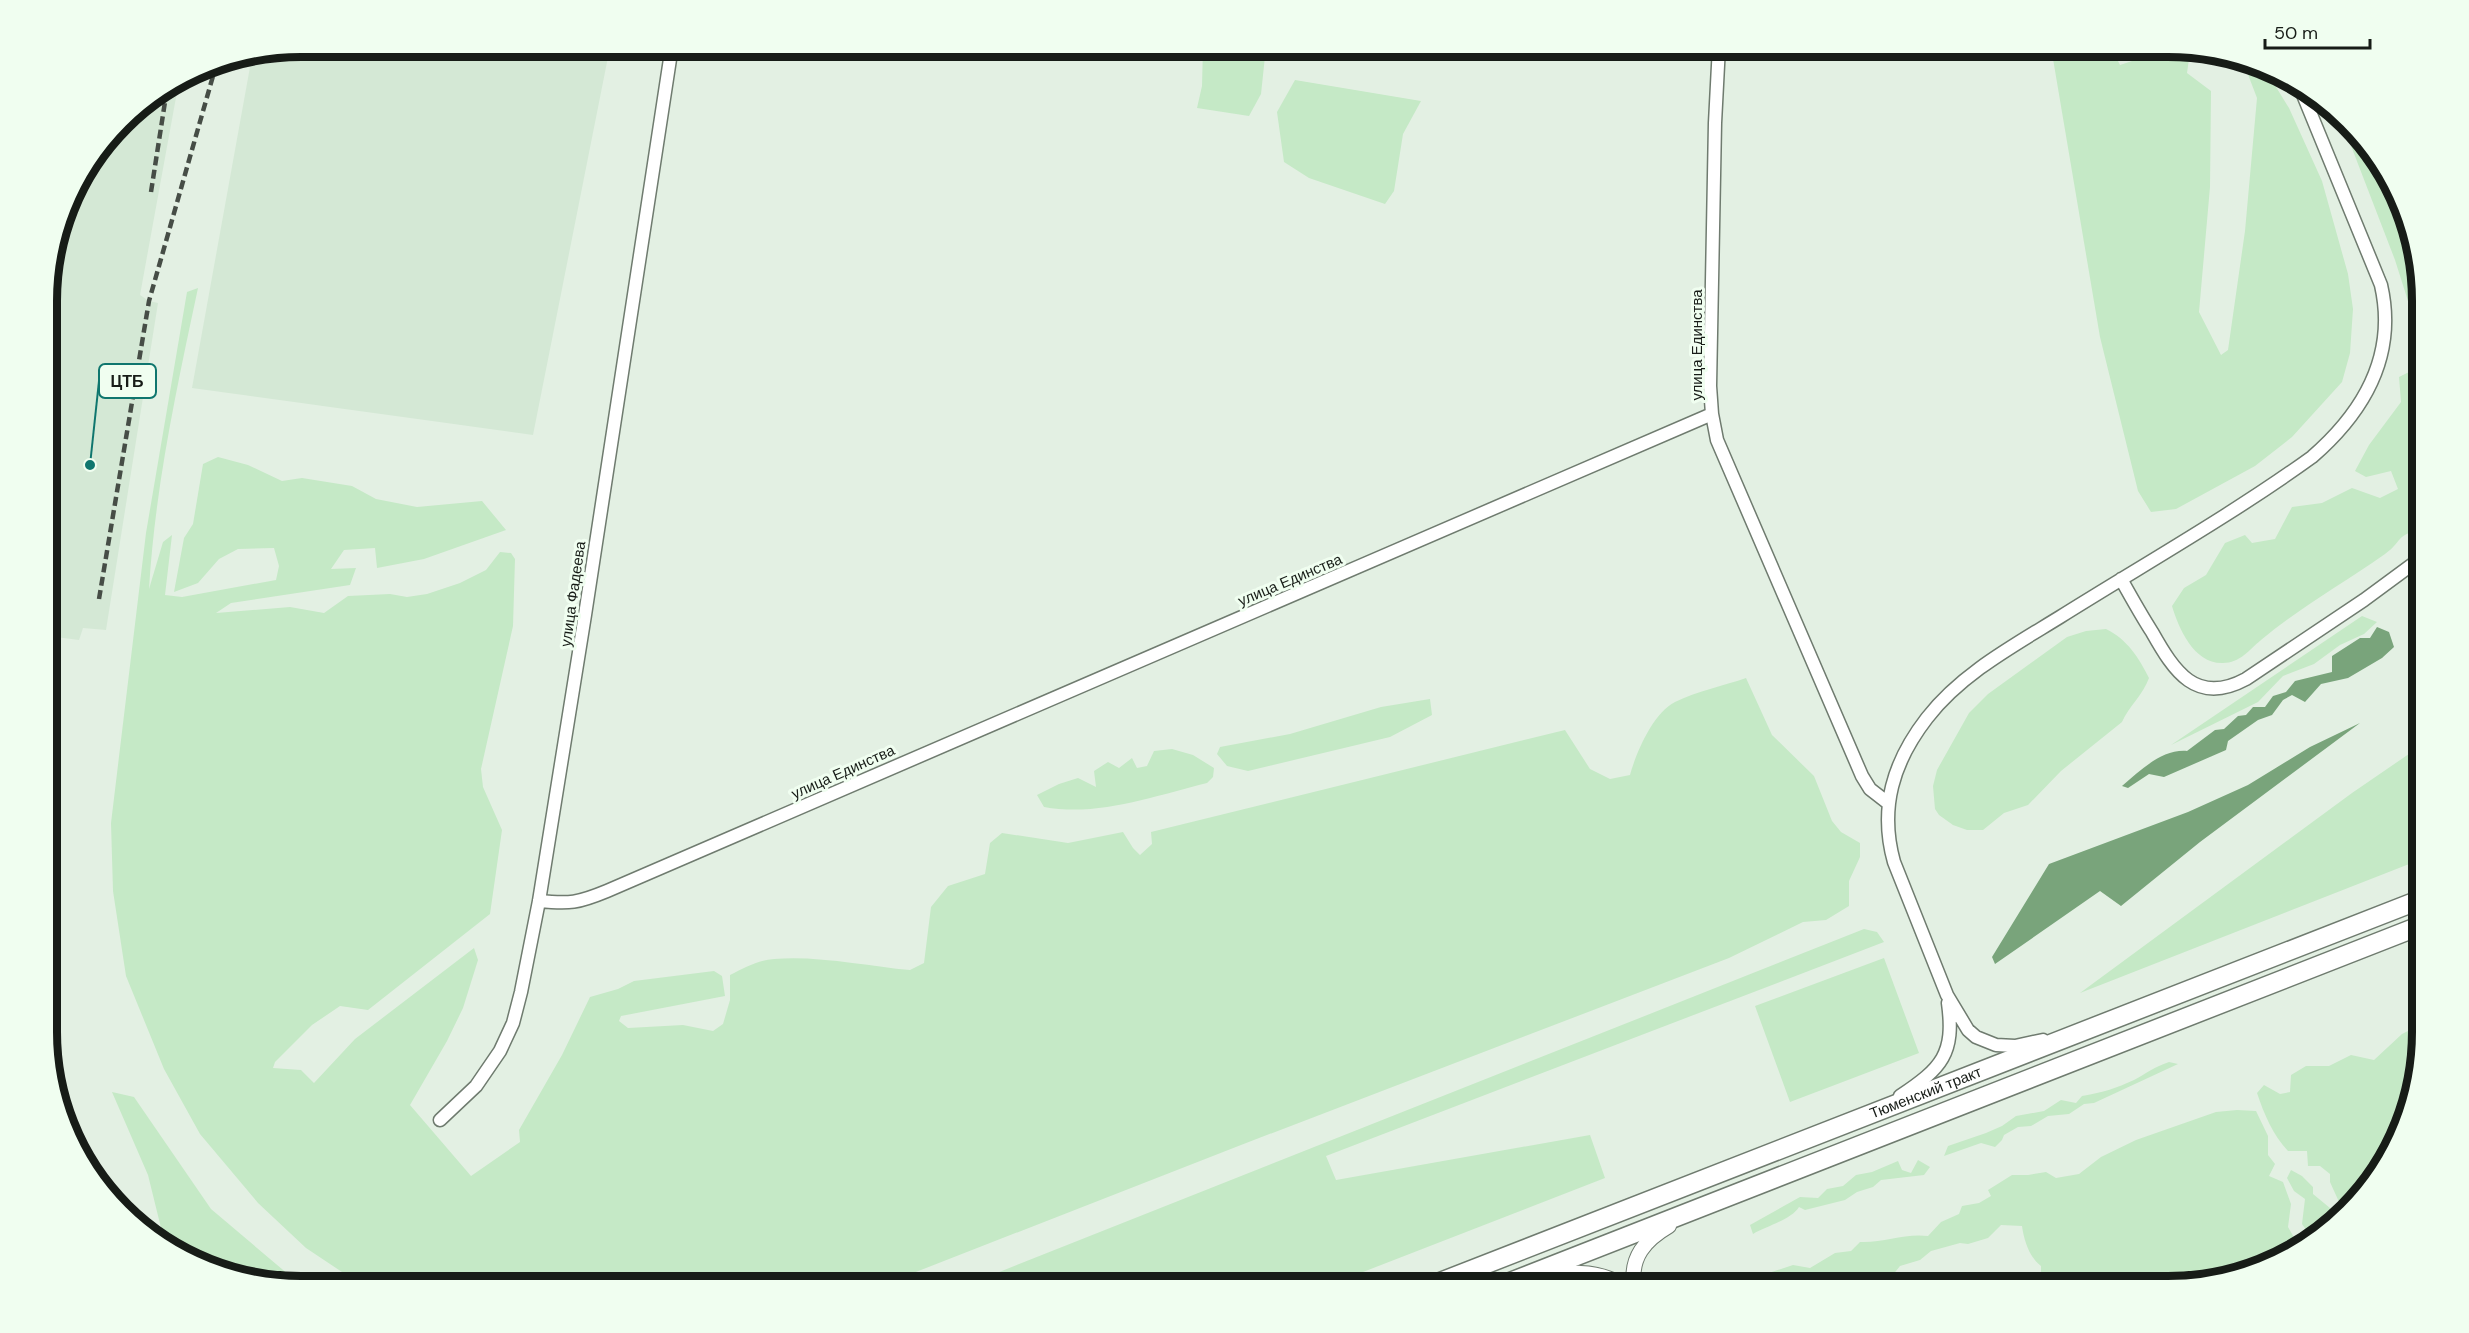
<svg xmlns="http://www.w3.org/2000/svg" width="2469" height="1333" font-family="'DM Sans',sans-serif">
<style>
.built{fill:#d4e8d5}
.green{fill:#c5e9c6}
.water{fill:#79a47b}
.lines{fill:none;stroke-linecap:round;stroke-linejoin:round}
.minor-casing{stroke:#6f7b6f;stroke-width:15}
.tertiary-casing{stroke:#6f7b6f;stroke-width:16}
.primary-casing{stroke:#6f7b6f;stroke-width:21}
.minor{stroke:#fff;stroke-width:12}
.tertiary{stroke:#fff;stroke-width:14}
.primary{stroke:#fff;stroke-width:18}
.rail{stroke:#464d46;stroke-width:4.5;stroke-dasharray:9 4.5;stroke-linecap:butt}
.labels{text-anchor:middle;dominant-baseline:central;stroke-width:6;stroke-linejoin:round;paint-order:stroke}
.street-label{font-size:15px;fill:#171c17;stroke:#f0fef0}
.rim{fill:none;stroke:#171c17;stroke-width:8}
.leader{fill:none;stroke:#0f766e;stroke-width:2}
.callout-dot{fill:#0f766e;stroke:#f0fef0;stroke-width:2}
.callout{fill:#f0fef0;stroke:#0f766e;stroke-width:2}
.callout-label{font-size:16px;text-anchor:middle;font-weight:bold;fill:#171c17}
</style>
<rect width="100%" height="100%" fill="#e3f0e3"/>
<path class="built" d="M301,46L610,47L533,435L192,388L252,56Z
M179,81L140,295L149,301L158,303L106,630L83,628L79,640L48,636L47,284L73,188L133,110Z"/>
<path class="green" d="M1203,47H1266L1261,94L1249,116L1197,108L1202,86Z
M2051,47H2111L2120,65L2159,52L2160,47L2190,52L2187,73L2211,91L2210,187L2199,312L2221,355L2228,350L2245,231L2257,98L2244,64L2265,69L2289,108L2322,181L2348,274L2353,309L2350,353L2342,382L2292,437L2255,466L2176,509L2151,512L2138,491L2100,337Z
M1295,80L1421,101L1403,134L1394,191L1385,204L1309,178L1284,162L1277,112Z
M2338,112L2379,159L2420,268L2421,357L2414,344L2415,323L2395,260Z
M198,288C177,387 155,487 149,589L163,542L172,535L165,595L182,597L276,580L279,566L274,548L238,549L219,559L198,583L174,592L184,538L193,524L203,464L218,457L248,465L282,481L302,478L352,486L376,499L417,507L482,501L506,530L424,559L377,568L375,548L344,550L331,569L356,568L350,585L231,603L216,613L290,607L324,613L348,596L390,594L407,597L427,594L460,583L486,570L500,552L511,553L515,559L513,626L481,769L483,787L502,830L490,914L368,1010L340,1006L312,1025L275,1062L273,1068L301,1070L314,1083L355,1039L474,948L478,960L463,1008L447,1041L410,1105L471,1176L520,1142L519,1130L562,1055L590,997L618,989L634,981L714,971L722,976L725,996L621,1016L619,1021L628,1028L683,1025L713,1031L723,1024L730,1000V975C744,968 758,960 774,959C815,955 868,966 910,970L924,963L931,907L948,886L985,874L990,843L1002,833L1068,843L1123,832L1133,848L1140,855L1152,844L1151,832L1565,730L1590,769L1610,779L1630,775C1636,753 1653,713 1675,702C1697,691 1723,686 1746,678L1772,735L1814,776L1832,821L1841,832L1860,843V857L1849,881V906L1826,920L1803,922L1729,958L1241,1145L880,1286H363L306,1248L258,1203L200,1134L164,1069L126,976L113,891L111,823L146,533L187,292Z
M2411,371L2421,399V530C2396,534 2402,542 2385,554C2344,583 2299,608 2261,640C2249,650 2240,663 2223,663C2194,664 2179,629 2172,606L2184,588L2206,575L2225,543L2245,535L2252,543L2275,539L2292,507L2322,503L2352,488L2380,498L2398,489L2391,471L2366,477L2355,471L2369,445L2401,402L2399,377Z
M2362,616L2377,622L2364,634L2340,645L2314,664L2283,676L2258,702L2171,745Z
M2106,629C2127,639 2139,658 2149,678C2143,695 2129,706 2122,722L2061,771L2028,805L2004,813L1983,830H1967L1953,825L1939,815L1935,809L1933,786L1937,770L1969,713L1988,694L2067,637L2086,631Z
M1430,699L1432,715L1390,737L1248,771L1227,766L1217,754L1220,747L1290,734L1381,707Z
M2422,745V859L2080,993L2352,793Z
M1172,749L1193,755L1214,768L1213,777L1207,783C1154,796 1098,817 1044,807L1037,795L1059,784L1078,778L1096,787L1094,771L1108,762L1119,768L1132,758L1137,768L1147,766L1154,751Z
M1864,929L1877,932L1884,942L1326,1156L1336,1180L1590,1135L1605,1178L1327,1286H964Z
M1884,958L1919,1053L1790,1102L1755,1006Z
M2422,1024V1033L2396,1145L2359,1200L2344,1213L2330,1182V1174L2320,1166H2308L2307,1151H2288C2273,1135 2264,1114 2257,1093L2264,1085L2280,1094L2290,1092L2291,1075L2306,1066H2329L2351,1055L2374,1060L2402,1034Z
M2169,1062L2178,1064L2094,1103L2084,1104L2069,1114L2048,1116L2031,1126L2018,1127L2004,1135L2002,1140L1995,1147L1981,1143L1944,1156L1948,1146L1986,1133L2002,1126L2016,1116L2044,1111L2061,1100L2076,1103L2082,1096C2101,1093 2117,1088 2134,1080C2147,1073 2154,1067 2169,1062Z
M112,1092L134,1097L211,1209L302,1286L188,1260L164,1240L148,1175Z
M2237,1110L2256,1111L2268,1136V1155L2275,1164L2269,1176L2283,1182L2291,1204L2288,1227L2300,1248L2250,1273L2184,1286H2050L2041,1280V1266C2029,1257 2024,1240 2022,1226L2001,1225L1988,1238L1968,1244L1960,1243L1931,1251L1920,1260L1900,1266L1892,1276C1878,1274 1862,1274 1851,1286H1729L1793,1265L1810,1268L1835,1253L1851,1251L1860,1242C1884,1243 1905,1233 1928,1236L1941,1222L1959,1214L1962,1206L1979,1203L1991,1196L1988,1190L2012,1175H2028L2046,1172L2056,1178L2079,1174L2101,1157L2136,1140L2216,1112Z
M1918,1160L1930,1167L1924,1175L1881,1180L1873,1187L1857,1192L1845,1200L1805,1210L1799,1207C1792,1219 1767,1226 1753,1234L1750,1225L1800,1197L1818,1198L1827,1189L1843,1186L1856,1175L1872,1172L1898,1161L1902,1170L1911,1173Z
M2291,1170L2302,1176L2313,1187V1194L2330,1208L2337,1219L2311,1242L2309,1234L2302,1224L2305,1199L2294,1191L2287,1178Z"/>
<path class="water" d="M2377,627L2389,632L2394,647L2382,658L2348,678L2321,684L2305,702L2292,695L2283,700L2272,715L2258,720L2228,741L2226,750L2164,777L2149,774L2128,788L2122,786C2140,771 2161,749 2187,751L2215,730L2224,729L2238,716L2246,715L2253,707H2265L2273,696L2286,692L2295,681L2332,672V656L2360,638H2370Z
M2360,723L2200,842L2121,906L2100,891L1995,964L1992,957L2049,864L2188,812L2248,785L2310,747Z"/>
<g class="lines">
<defs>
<path id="minor" d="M1719,46L1715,123L1710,386L1712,414L1717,440L1862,776L1870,789L1888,803
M2121,579C2131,597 2141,615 2152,632C2174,671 2196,706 2246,679L2364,600L2421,558
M539,901C570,904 578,903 607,891L1712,414
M2043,1040L2015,1046L1996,1045L1976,1037L1968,1030L1947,995L1894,862C1879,808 1893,762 1927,718C1961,674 2013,646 2060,617C2143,565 2233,514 2312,457C2365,411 2397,355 2381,285L2299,85
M1900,1096C1942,1068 1955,1054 1948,1003
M440,1120L476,1086L500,1051L513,1023L521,992L539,901L585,615L672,46"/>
<path id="tertiary" d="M1535,1280C1568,1271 1594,1268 1625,1286
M1634,1286C1630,1257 1645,1240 1669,1226"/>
<g id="primary">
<path id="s1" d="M1430,1286L2422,899"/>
<path d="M1500,1286L2422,925"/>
</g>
</defs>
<use href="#minor" class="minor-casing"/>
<use href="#tertiary" class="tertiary-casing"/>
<use href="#primary" class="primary-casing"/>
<use href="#minor" class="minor"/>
<use href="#tertiary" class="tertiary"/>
<use href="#primary" class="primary"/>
<path class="rail" d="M151,192L167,89
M99,599L149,301L213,76"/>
</g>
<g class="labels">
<g class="street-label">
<text transform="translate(1697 345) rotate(-90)">улица Единства</text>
<text transform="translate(1290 580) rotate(-23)">улица Единства</text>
<text transform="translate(573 594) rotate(-82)">улица Фадеева</text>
<text transform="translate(843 772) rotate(-24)">улица Единства</text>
<text stroke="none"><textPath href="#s1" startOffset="532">Тюменский тракт</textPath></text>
</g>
</g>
<path d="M0 0H2469V1333H0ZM301 57H2168A244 244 0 0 1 2412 301V1032A244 244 0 0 1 2168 1276H301A244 244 0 0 1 57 1032V301A244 244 0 0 1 301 57Z" fill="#f0fef0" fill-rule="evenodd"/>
<path class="rim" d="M301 57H2168A244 244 0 0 1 2412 301V1032A244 244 0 0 1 2168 1276H301A244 244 0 0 1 57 1032V301A244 244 0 0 1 301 57Z"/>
<path class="leader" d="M90 465L99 381"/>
<circle class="callout-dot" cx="90" cy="465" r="6"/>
<rect class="callout" x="99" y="364" width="57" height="34" rx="6"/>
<g class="callout-label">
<text x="127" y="387">ЦТБ</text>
</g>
<path d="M2265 39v9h105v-9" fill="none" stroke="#171c17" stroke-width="3"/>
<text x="2274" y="39" font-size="18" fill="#171c17" stroke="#f0fef0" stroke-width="4.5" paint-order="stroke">50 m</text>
</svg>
